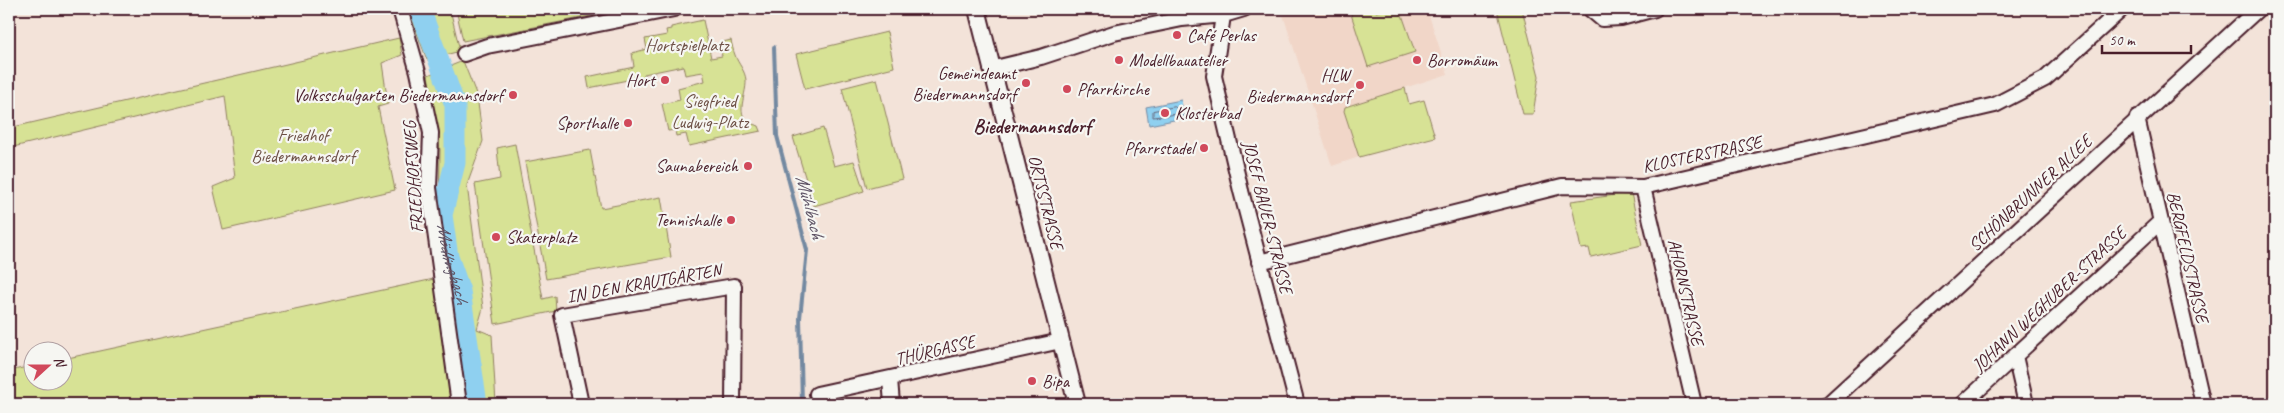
<svg xmlns="http://www.w3.org/2000/svg" width="2284" height="413" font-family="Caveat,sans-serif">
<style>
.built{fill:#f1d6c8}
.green{fill:#d7e295;stroke:#908060}
.water{fill:#8fd0f0;stroke:#7389a1}
.lines{fill:none;stroke-linecap:round;stroke-linejoin:round}
.shore{stroke:#66667a;stroke-width:1}
.stream{stroke:#7389a1;stroke-width:4}
.river{stroke:#8fd0f0;stroke-width:21}
.minor-casing{stroke:#4a1f2b;stroke-width:18}
.tertiary-casing{stroke:#4a1f2b;stroke-width:20}
.minor{stroke:#f6f6f2;stroke-width:14}
.tertiary{stroke:#f6f6f2;stroke-width:16}
.poi-dot{fill:#d1495b;stroke:#f6f6f2;stroke-width:2}
.labels{text-anchor:middle;dominant-baseline:central;stroke-width:4.5;stroke-linejoin:round;paint-order:stroke}
.poi-label{font-size:18px;fill:#4a1f2b;stroke:#f6f6f2;text-anchor:end}
.park-label{font-size:18px;fill:#6d5046;stroke:#f6f6f2}
.street-label{font-size:18px;fill:#4a1f2b;stroke:#f6f6f2}
.water-label{font-size:19px;font-style:italic;fill:#5f5466;stroke:#f6f6f2}
.quarter-label{font-size:20px;font-weight:bold;fill:#4a1f2b;stroke:#f6f6f2}
</style>
<rect width="100%" height="100%" fill="#f3e3d9"/>
<filter id="ink" filterUnits="userSpaceOnUse"><feTurbulence type="fractalNoise" baseFrequency=".02" numOctaves="2"/><feDisplacementMap in="SourceGraphic" scale="10" xChannelSelector="R" yChannelSelector="G"/><feConvolveMatrix kernelMatrix="1 2 1 2 8 2 1 2 1" color-interpolation-filters="sRGB"/></filter>
<g filter="url(#ink)">
<path class="built" d="M1304,9H1427L1448,74L1345,107L1344,111L1359,157L1332,166L1283,15Z"/>
<path class="green" d="M408,9H450L460,51L427,60Z
M456,9H627L463,41Z
M1366,9H1375L1376,12L1388,9H1400L1415,52L1368,67L1351,14Z
M1497,9H1522L1539,76L1533,114H1523Z
M703,20L711,58L722,56L719,43L731,40C732,45 733,50 735,55C738,64 745,70 746,80C747,98 730,119 759,126L761,131L689,146L686,134L676,136L675,130L668,131L662,104L680,100L678,88L705,81L703,72L685,75L683,66L644,74L646,82L639,84L637,78L589,88L587,77L634,67L632,53L647,49L645,39L667,35L666,30L671,29V27Z
M887,32L894,67L805,89L796,54Z
M399,38L402,55L382,63L388,104L378,107L395,190L223,230L213,187L235,178L225,96L9,148V128Z
M463,61L477,96L483,141L467,185L483,308L477,329L492,335L496,404H470L439,218L440,150L428,75Z
M877,79L902,179L867,188L842,88Z
M1405,88L1409,104L1424,100L1435,137L1359,157L1344,111L1345,107Z
M823,128L834,166L854,161L864,191L814,206L793,137Z
M515,144L543,299L555,296L556,311L495,324L475,184L500,179L497,148Z
M590,150L601,208L661,197L671,257L546,279L525,162Z
M1631,193L1642,245L1591,257L1589,248L1581,249L1571,201Z
M434,279L454,404H9V371L32,366V380H62L63,359Z"/>
<path class="water" d="M1181,100L1184,118L1149,125L1146,107Z"/>
<g class="lines">
<path class="shore" d="M1175,107L1177,109V114L1153,117V111Z"/>
<path class="stream" d="M774,47L777,136L807,250L800,318L802,404"/>
<path class="river" id="s1" d="M420,9L455,105V163L442,215L448,257L460,291L477,404"/>
<defs>
<path id="minor" d="M400,9L418,72L431,133L429,188L459,404
M1224,9L1214,76L1241,191L1297,404
M1590,9L1602,19L1621,18L1655,9
M464,54L487,46L674,9
M991,69L1041,57L1114,33L1182,19L1224,15L1244,9
M2137,118L2203,404
M1643,187L1694,404
M1259,262L1562,186L1643,187L1995,105L2045,79L2122,9
M2015,356L2026,404
M890,379L892,404
M817,394L1061,341
M581,404L562,315L734,286L733,404
M1828,404L2258,9
M1963,404L2160,222"/>
<path id="tertiary" d="M977,9L1077,404"/>
</defs>
<use href="#minor" class="minor-casing"/>
<use href="#tertiary" class="tertiary-casing"/>
<use href="#minor" class="minor"/>
<use href="#tertiary" class="tertiary"/>
</g>
</g>
<g class="poi-dot">
<circle cx="1177" cy="35" r="5"/>
<circle cx="1119" cy="60" r="5"/>
<circle cx="1417" cy="60" r="5"/>
<circle cx="665" cy="80" r="5"/>
<circle cx="1026" cy="83" r="5"/>
<circle cx="1360" cy="85" r="5"/>
<circle cx="1067" cy="89" r="5"/>
<circle cx="513" cy="95" r="5"/>
<circle cx="1165" cy="113" r="5"/>
<circle cx="628" cy="123" r="5"/>
<circle cx="1204" cy="148" r="5"/>
<circle cx="748" cy="166" r="5"/>
<circle cx="731" cy="220" r="5"/>
<circle cx="496" cy="237" r="5"/>
<circle cx="1032" cy="381" r="5"/>
</g>
<g class="labels">
<g class="poi-label">
<text x="1187" y="35" text-anchor="start">Café Perlas</text>
<text x="1129" y="60" text-anchor="start">Modellbauatelier</text>
<text x="1427" y="60" text-anchor="start">Borromäum</text>
<text x="1016" y="73">Gemeindeamt<tspan x="1016" dy="21">Biedermannsdorf</tspan></text>
<text x="1350" y="75">HLW<tspan x="1350" dy="21">Biedermannsdorf</tspan></text>
<text x="655" y="80">Hort</text>
<text x="1077" y="89" text-anchor="start">Pfarrkirche</text>
<text x="503" y="95">Volksschulgarten Biedermannsdorf</text>
<text x="1175" y="113" text-anchor="start">Klosterbad</text>
<text x="618" y="123">Sporthalle</text>
<text x="1194" y="148">Pfarrstadel</text>
<text x="738" y="166">Saunabereich</text>
<text x="721" y="220">Tennishalle</text>
<text x="506" y="237" text-anchor="start">Skaterplatz</text>
<text x="1042" y="381" text-anchor="start">Bipa</text>
</g>
<g class="park-label">
<text x="687" y="45">Hortspielplatz</text>
<text x="710" y="101">Siegfried<tspan x="710" dy="21">Ludwig-Platz</tspan></text>
<text x="303" y="135">Friedhof<tspan x="303" dy="21">Biedermannsdorf</tspan></text>
</g>
<g class="street-label">
<text transform="translate(1702 154) rotate(-12)">KLOSTERSTRASSE</text>
<text transform="translate(413 177) rotate(-94)">FRIEDHOFSWEG</text>
<text transform="translate(2030 193) rotate(-43)">SCHÖNBRUNNER ALLEE</text>
<text transform="translate(1046 202) rotate(76)">ORTSSTRASSE</text>
<text transform="translate(1268 217) rotate(76)">JOSEF BAUER-STRASSE</text>
<text transform="translate(2188 257) rotate(77)">BERGFELDSTRASSE</text>
<text transform="translate(644 283) rotate(-10)">IN DEN KRAUTGÄRTEN</text>
<text transform="translate(1686 292) rotate(77)">AHORNSTRASSE</text>
<text transform="translate(2049 299) rotate(-43)">JOHANN WEGHUBER-STRASSE</text>
<text transform="translate(935 350) rotate(-13)">THÜRGASSE</text>
</g>
<g class="water-label">
<text transform="translate(810 207) rotate(75)">Mühlbach</text>
<text stroke="none"><textPath href="#s1" startOffset="264">Mödlingbach</textPath></text>
</g>
<g class="quarter-label">
<text x="1032" y="126">Biedermannsdorf</text>
</g>
</g>
<rect width="2284" height="413" fill="none" stroke="#f6f6f2" stroke-width="30"/>
<rect x="15" y="15" width="2254" height="383" fill="none" stroke="#4a1f2b" stroke-width="2" filter="url(#ink)"/>
<g transform="translate(48 366) rotate(69)"><circle r="24" fill="#f6f6f2" stroke="#b1a0a2"/>
<path d="M0-4L9 19L0 12L-9 19Z" fill="#d1495b"/>
<text y="-8" font-size="14" font-weight="bold" text-anchor="middle" fill="#4a1f2b">N</text>
</g>
<path d="M2102 45v8h89v-8" fill="none" stroke="#4a1f2b" stroke-width="2.5"/>
<text x="2109" y="45" font-size="15" fill="#4a1f2b" stroke="#f6f6f2" stroke-width="4" paint-order="stroke">50 m</text>
</svg>
